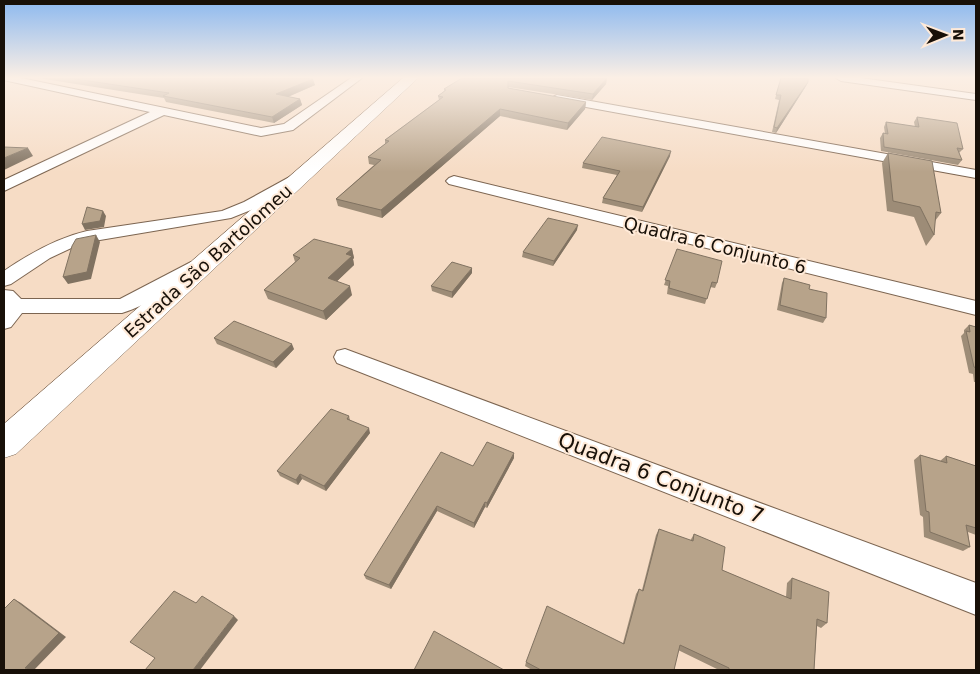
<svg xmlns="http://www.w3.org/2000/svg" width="980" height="674" font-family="'DejaVu Sans',sans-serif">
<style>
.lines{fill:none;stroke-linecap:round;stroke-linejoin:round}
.minor-casing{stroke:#7c6551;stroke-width:2}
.tertiary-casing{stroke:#7c6551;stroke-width:1}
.minor{fill:#fff;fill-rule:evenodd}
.tertiary{fill:#fff;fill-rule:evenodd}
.wall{fill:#9d8c77}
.shaded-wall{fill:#807261}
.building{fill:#b7a38a;stroke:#807261}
.labels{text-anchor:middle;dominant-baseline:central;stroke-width:4;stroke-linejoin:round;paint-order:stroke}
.street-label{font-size:18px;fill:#181008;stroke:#ffead8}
.near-street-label{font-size:21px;fill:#181008;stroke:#ffead8}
</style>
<rect width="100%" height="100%" fill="#f6dcc5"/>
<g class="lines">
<defs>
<path id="minor" d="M4,78H21L261,128L284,124L351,78H362L293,130L261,136L164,115L4,191V180L150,112L8,81L4,80Z
M836,78H861L976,94V100L841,81Z
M557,95L976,170V178L553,101V97Z
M295,174L300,175L302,178L300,181L256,208L231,218L82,243L50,258L11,284L4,286V271C29,254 57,238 87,231L222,211L244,202Z
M454,176L976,301V315L449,184L446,181L449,178Z
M191,262L198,264L200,268L198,272C173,287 149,305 122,313H22L11,327L4,329V290L13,291L21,299H120Z
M345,349L976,583V615L337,363L334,357L337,351Z"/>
<path id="tertiary" d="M403,78H418L16,454L4,458V424Z"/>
</defs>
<use href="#minor" class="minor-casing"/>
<use href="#tertiary" class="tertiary-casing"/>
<use href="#minor" class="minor"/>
<use href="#tertiary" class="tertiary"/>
</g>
<path class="wall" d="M38,78H308H307L315,85L288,97L300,99L302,105L274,123L166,102L164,98Z
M462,78H607L606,84L592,100L508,87V88L586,102L585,109L567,130L500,116L382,218L338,206L336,199L374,165L369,164L368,157L385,144V140L439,100L438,96L444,91V89Z
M781,78L808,82L806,86L776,133L772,132L779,100L775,99Z
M917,117L963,149L959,153L962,160L958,165L881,151L880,138L883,133L885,134L884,127L886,122L915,127L914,122Z
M888,153L941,213L935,221L934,235L926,246L914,217L887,211L882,163Z
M670,156L642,212L602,203L603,198L617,175L582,168L583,163Z
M577,230L553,266L522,257L523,252Z
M352,249L354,258L353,259L354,265L337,281L352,295L326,320L268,299L264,290L295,262L293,255Z
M677,249L717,283L715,288L710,287L705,304L667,294L668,286L664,285Z
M472,273L452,298L432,291L431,286Z
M784,278L826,318L823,323L777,310L782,283Z
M969,325L976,327V382H974L973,374L969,373L961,336L964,333V330Z
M214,338L294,349L276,368L217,344Z
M349,416L350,420L370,433L326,491L302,479L298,485L280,476L277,471Z
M920,455L940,461L946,456L976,466V535L968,532L970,547L963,551L924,537L923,517L920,515L914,460Z
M514,458L487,508L485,507L474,528L437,511L391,589L366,579L364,575L473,466Z
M659,529L690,541L694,534L722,570L786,597L787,583L792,578L827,623L821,628L817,626L814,670H719L678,650L674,670H532L525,666L526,662L623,643L636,594L639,589L642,590L656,535Z"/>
<path class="shaded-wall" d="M607,78L606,84L592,100L593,94Z
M313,79L315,85L278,101L276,94Z
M808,82L806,86L776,133L777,128Z
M300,99L302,105L274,123L272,117Z
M586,102L585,109L567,130L568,123Z
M500,109V116L382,218L381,210Z
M28,148L33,156L4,170V158Z
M671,151L670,156L642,212L643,207Z
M103,211L106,216L104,227L85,230L82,224Z
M578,225L577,230L553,266L554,261Z
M96,235L100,242L91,279L68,284L63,277Z
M352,249L354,258L353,259L354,265L331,287L328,278L346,254Z
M472,268V273L452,298V292Z
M350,286L352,295L326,320L323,311Z
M292,344L294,349L276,368L273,362Z
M369,428L370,433L326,491L324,486Z
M514,453V458L487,508V503Z
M300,474L302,479L298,485L296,480Z
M485,502V507L474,528V523Z
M437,506V511L391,589L389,585Z
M14,599L21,603L66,637L34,670H29L25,668Z
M234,616L238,620L200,670H193Z"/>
<path class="building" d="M69,78H302L313,79L276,94L300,99L272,117L163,96L169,93Z
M462,78H607L593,94L508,81V88L586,102L568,123L500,109L381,210L336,199L381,160L368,157L389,141L385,140L443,97L438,96L446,90L444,89Z
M781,78H808V82L777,128L774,127L781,95H776Z
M917,117L957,123L963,149L957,148L962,160L884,147L883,133L888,134L886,122L919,127Z
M602,137L671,151L643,207L603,198L620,171L583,163Z
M4,147L28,148L4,158Z
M888,153L932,161L941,213L936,212L934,235L920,207L893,201Z
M87,207L103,211L100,221L82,224Z
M548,218L578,225L554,261L523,252Z
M96,235L87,272L63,277L72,246L76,239Z
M314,239L352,249L346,254L352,256L328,278L350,286L323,311L264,290L300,258L293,255Z
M677,249L722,261L717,283L712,282L707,299L669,288L670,281L665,280Z
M452,262L472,268L452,292L431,286Z
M784,278L810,285L809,289L827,293L826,318L780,305Z
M234,321L292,344L273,362L214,338Z
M969,325L976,327V368L974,367L966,331L970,332Z
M331,409L349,416L347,419L369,428L324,486L300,474L296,480L277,471Z
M487,442L514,453L487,503L485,502L474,523L437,506L389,585L364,575L441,452L473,466Z
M920,455L947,463L946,456L976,466V528L966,525L970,547L930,532L929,512L926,511Z
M659,529L693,541L694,534L725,547L722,570L791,599L792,578L829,592L827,623L817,619L814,670H729V668L680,645L674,670H541L526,662L547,606L624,644L639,589L643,591Z
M174,591L196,603L202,596L234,616L193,670H145L155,658L130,642Z
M14,599L59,633L25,668L29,670H4V609Z
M434,631L504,670H414Z"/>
<linearGradient id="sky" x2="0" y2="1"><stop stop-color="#8db9ef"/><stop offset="0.45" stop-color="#fbefe5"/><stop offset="1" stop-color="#fbefe5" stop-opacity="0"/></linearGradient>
<rect width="980" height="172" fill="url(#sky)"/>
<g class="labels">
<g class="street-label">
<text transform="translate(715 245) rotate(14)">Quadra 6 Conjunto 6</text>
<text transform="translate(208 261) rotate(-42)">Estrada São Bartolomeu</text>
</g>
<g class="near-street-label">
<text transform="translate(661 478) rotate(21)">Quadra 6 Conjunto 7</text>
</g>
</g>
<rect width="980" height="674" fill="none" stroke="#181008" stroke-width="10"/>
<g transform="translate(945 35) rotate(89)" stroke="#ffead8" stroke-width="4" paint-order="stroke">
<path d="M0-4L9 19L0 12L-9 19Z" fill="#181008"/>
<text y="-8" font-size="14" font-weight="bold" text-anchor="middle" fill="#181008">N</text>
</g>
</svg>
